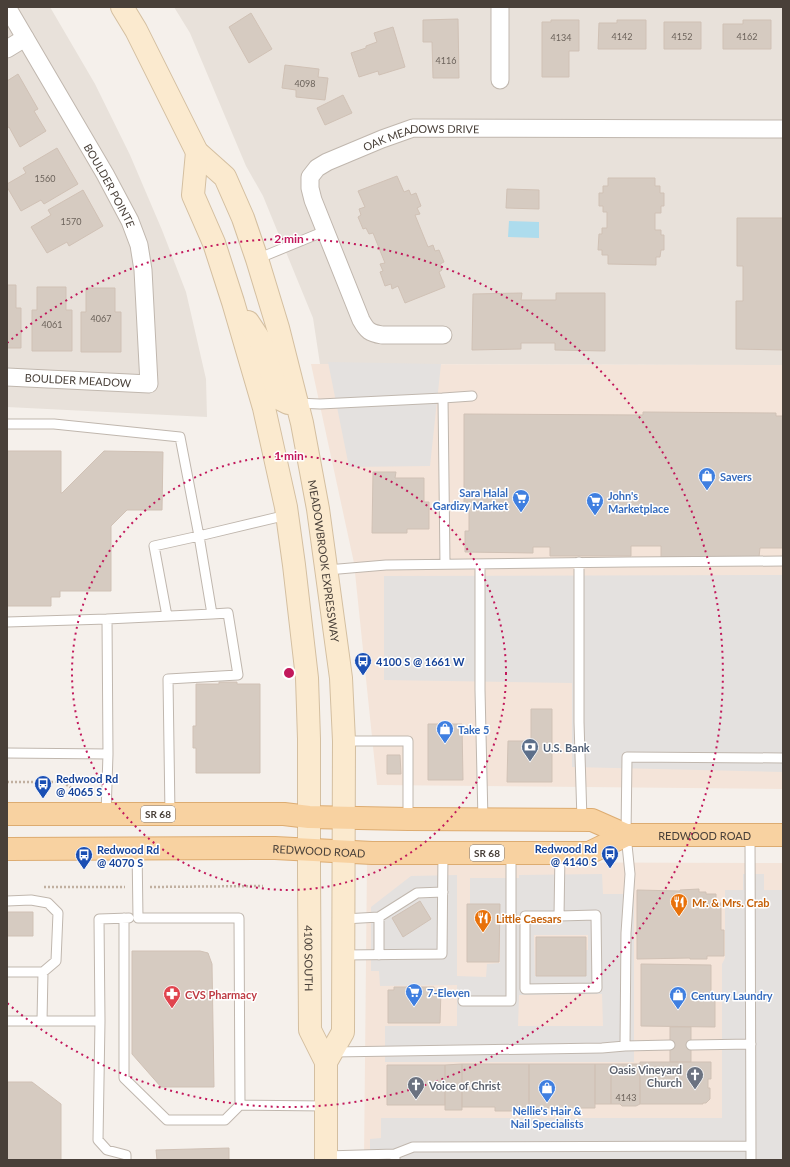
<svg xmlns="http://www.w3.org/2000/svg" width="790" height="1167" font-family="Lato,sans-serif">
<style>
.residential{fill:#e8e1da}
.commercial{fill:#f4e4d9}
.parking{fill:#e4e1df;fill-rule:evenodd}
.water{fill:#addced}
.building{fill:#d6cbc1;stroke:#d0c1b5}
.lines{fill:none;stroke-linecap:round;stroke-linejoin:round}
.lane-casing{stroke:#c0b7ae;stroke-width:11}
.street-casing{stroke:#c0b7ae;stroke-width:19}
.secondary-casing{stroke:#d4bfa0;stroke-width:24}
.primary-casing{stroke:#ddac71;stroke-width:24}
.path{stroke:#c1b0a0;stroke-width:2.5;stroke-dasharray:2 2;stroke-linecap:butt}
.lane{stroke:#fff;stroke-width:9}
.street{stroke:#fff;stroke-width:17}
.secondary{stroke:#fbeacf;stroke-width:22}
.primary{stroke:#f8d2a1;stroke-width:22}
.ring{fill:none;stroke:#c2185b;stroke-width:2;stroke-dasharray:2 4}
.labels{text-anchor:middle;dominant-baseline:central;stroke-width:3;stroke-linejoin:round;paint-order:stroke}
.number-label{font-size:9px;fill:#6c635b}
.shield{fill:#fff;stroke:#807974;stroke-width:1}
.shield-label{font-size:10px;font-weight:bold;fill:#494039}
.street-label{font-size:11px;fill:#494039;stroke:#fff}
.shop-label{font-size:11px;font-weight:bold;fill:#366cbe;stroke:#fff;text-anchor:start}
.transit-label{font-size:11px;font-weight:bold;fill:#164399;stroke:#fff;text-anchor:start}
.service-label{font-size:11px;font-weight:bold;fill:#4e5e75;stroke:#fff;text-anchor:start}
.food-label{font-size:11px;font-weight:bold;fill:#c56008;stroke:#fff;text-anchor:start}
.health-label{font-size:11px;font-weight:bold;fill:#be3a42;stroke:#fff;text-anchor:start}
.worship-label{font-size:11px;font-weight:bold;fill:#5b616d;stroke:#fff;text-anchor:end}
.centre{fill:#c2185b;stroke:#fff;stroke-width:2}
.ring-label{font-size:12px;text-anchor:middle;font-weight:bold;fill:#c2185b;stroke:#fff;stroke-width:3;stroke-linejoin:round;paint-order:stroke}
</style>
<rect width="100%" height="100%" fill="#f5f0eb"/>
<path class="residential" d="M7,7H50L95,84L130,155L162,230L186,292L206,379L207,417L7,407Z
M174,7H783V365L320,364L313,318L263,196L246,166L190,33Z"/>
<path class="commercial" d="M311,364L783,365V789L377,785L354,563Z
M367,862L783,863V1160H364Z"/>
<path class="parking" d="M328,362L441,364L430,466L349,467Z
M783,575V772L572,767V683L384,680V576Z
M602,874L603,894H634V1062H385V1026H457V985L380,986L379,971H371V907L411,876L457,875V976L486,977L487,964L500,963V904H470V878H519V875ZM534,935H588V950H586V976H535ZM602,994L603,1026H518L519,995Z
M743,874H764V890H783V1160H370V1139L381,1138V1118H722V964L725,958V890H743Z"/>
<path class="water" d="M509,221L539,222V238L508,237Z"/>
<path class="building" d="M251,13L272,49L249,63L229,27Z
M458,19L459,78H433L432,42H423V20Z
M551,20H579V51H569V77H542V22H551Z
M617,20H646V49H598L599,23H617Z
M743,20H771V49H723V24H743Z
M664,22H701V49H664Z
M393,27L405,67L379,75L378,71L359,77L351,53L366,48V46L377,42L374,33Z
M285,65L319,69L318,77L328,78L325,100L296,97V90L282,88Z
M18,74L38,109L34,111L46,131L20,147L9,127L7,128V81Z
M343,95L352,113L325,125L317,108Z
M57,148L78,184L44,204L41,200L21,211L7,187V184L26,173L23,168Z
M397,176L404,192L409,190L411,195L416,193L421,206L417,208L420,214L415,215L428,247L433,245L435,251L439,250L444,262L440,264L442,270L439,272L445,287L405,303L398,286L392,289L391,284L385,286L380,272L383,271L380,264L385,263L373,233L369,234L366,228L363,229L358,217L361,215L359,209L365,207L358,191Z
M608,178H655V186H660V193H664V206H661V213H655V230H661V235H664V250H661L660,257H656V265L608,264V255H602V250H598L599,234H602V228H607V212H603V206H599V193H603V186H608Z
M507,189L539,190V209L506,208Z
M83,190L103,226L69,246L67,242L47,253L31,227L51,215L48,210Z
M737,218H783V350L736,349V301H743V266H737Z
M7,285H16V308H21V348H7Z
M37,287H66V310H72V351H32V310H37Z
M86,288H115V312H121V352H81V312H86Z
M522,293L521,300H556V293H605V351L555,350V343H521V349L472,350L473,294Z
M643,412L776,413V416H783V548H760L759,557H661V546H631V556H550V547H533V553L465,552V531H469V503H464V414L643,415Z
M7,451H61V493H62L104,451L163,452L162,510H127L111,526V591H60V597H51V606H7Z
M373,472H396L395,478H424V502H429V529H407V533H372Z
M219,682H237V684H260V773H196V748H193V726H196V684H219Z
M531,709H552V782H507L508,741H531Z
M428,724H462L463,780H428Z
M387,755H400L401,774H387Z
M699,889V892H706V894H716V903H721V930H724V956H707V959H690V958L637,959V890L680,891V890Z
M420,901L431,919L403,937L392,918Z
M467,904H500L499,962H467Z
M7,912H33V936H7Z
M536,937H586V976H536Z
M132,951H200L208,953L212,964L214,1087H161L132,1054Z
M641,964L711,965V993H715V1027L641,1026Z
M394,987H434V990H441L440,1023H388V990H394Z
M670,1027H691V1062H670Z
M640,1062H711V1079H708V1088H710V1099L706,1103H703V1104H640Z
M462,1064H529V1111H495V1107H462Z
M462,1064V1110H445V1065Z
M529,1064H595V1108H529Z
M595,1064H611V1104H595Z
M611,1064H640V1104L636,1106H622L620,1104H611Z
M387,1065H445V1105H387Z
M7,1082H32L61,1104V1160H7Z
M229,1148V1160H157L156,1150Z"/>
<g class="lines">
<defs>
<path id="lane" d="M257,259L325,231
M443,398L472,396
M297,403L320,404L443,398L445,564
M7,424H54L180,437L199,536L154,546L167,616
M579,562V722L582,820
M480,564V690L483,820
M327,570L386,565L628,562L783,561
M107,619L212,614L199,536L287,515
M7,622L107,619L108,754L106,814
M344,741H408V819
M7,753L108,754
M170,814L168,679L238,675L228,613L212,614
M750,836L751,1160
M137,848L138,918H239L240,1105L326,1106
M7,901L31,900L48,903L58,913L56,961L43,972
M559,916L596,915L597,988L525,989V916H559L560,853
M124,918V1078L167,1120H225L240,1105
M344,919L379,917L417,893L443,892
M344,955L442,954L443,853
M379,955V917
M7,972H43L42,1021
M463,1001H511V853
M7,1021H100L99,919L129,918
M100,1021L98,1140L107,1150L126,1155V1160
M691,1045L751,1044
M625,1046L670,1045
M333,1052L602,1048L625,1046L626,933L630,874L626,835L627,757L783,758
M395,1154L413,1147L751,1146
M326,1156L395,1154V1159"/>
<g id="street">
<path id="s1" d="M7,7L105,174L130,221L139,245L143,270L149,384L7,377"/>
<path d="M500,7V80"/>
<path d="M7,49L25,38"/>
<path id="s2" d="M443,335H382C370,333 367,331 361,320L313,200L310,188V177L317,168L327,162L382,139L413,128L783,129"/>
</g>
<g id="secondary">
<path id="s3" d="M122,7L136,30L197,152L225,177L243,218L257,259L278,328L302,423L318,509L341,678L344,741L343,1032L326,1062"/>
<path id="s4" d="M197,152L193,195L214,243L233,302L264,408L286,507L294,565L307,678L309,739V875L310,1030L326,1062V1160"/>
<path d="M248,322L260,340L280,399L288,403H297"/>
</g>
<g id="primary">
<path id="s5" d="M7,814H284L309,817L408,819L592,820L626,835H783"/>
<path id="s6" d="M7,849L275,848L372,853H589L626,835"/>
</g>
</defs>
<use href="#lane" class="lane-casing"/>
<use href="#street" class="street-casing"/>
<use href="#secondary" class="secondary-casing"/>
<use href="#primary" class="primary-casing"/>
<path class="path" d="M7,782H62L81,794
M44,887H125
M150,887L263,886"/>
<use href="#lane" class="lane"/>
<use href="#street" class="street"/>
<use href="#secondary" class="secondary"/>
<use href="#primary" class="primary"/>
</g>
<g class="ring">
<circle cx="289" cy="673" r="217"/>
<path d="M7 343A434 434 0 1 1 7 1003"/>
</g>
<defs>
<symbol id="shop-pin" viewBox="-11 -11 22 30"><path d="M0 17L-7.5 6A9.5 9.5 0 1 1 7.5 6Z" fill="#3f7fe0" stroke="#fff"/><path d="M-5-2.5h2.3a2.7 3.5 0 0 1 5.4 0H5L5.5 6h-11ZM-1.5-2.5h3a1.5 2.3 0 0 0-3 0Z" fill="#fff"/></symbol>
<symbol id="supermarket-pin" viewBox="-11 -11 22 30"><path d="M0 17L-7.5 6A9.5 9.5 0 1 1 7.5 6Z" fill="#3f7fe0" stroke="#fff"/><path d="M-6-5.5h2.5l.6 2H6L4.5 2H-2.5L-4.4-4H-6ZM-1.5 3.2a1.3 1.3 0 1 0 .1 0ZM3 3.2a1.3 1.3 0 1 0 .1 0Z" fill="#fff"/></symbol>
<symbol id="bus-pin" viewBox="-11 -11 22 30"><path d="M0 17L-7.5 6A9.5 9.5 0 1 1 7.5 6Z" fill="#1a4fb4" stroke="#fff"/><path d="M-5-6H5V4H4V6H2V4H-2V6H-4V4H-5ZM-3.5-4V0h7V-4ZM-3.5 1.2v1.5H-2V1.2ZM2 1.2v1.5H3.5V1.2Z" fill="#fff"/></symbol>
<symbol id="bank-pin" viewBox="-11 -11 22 30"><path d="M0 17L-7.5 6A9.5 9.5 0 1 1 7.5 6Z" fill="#5c6f8a" stroke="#fff"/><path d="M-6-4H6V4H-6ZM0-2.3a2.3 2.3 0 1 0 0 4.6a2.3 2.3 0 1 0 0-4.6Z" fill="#fff"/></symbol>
<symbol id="restaurant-pin" viewBox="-11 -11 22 30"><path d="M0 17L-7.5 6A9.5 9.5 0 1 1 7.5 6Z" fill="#e8710a" stroke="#fff"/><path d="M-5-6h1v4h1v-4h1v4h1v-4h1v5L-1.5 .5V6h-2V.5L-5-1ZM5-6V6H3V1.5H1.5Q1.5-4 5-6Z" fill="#fff"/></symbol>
<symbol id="pharmacy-pin" viewBox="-11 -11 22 30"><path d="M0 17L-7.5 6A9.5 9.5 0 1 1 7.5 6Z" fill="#e0444e" stroke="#fff"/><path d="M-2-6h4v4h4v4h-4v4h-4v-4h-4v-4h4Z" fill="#fff"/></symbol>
<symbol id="church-pin" viewBox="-11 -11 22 30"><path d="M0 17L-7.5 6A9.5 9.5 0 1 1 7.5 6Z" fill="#6b7280" stroke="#fff"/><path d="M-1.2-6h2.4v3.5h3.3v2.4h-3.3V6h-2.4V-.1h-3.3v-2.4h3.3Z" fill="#fff"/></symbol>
</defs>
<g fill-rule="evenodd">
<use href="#shop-pin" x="697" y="466" width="20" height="27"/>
<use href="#supermarket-pin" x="511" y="488" width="20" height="27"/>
<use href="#supermarket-pin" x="585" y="491" width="20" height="27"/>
<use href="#bus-pin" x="353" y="651" width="20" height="27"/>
<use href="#shop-pin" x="435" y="719" width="20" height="27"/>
<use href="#bank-pin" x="520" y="737" width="20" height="27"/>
<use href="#bus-pin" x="33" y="774" width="20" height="27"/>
<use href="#bus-pin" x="600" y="844" width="20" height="27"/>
<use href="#bus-pin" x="74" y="845" width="20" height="27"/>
<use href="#restaurant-pin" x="669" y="892" width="20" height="27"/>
<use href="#restaurant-pin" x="473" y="908" width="20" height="27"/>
<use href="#supermarket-pin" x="404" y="982" width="20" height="27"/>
<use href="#pharmacy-pin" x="162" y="984" width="20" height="27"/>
<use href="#shop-pin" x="668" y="985" width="20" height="27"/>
<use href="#church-pin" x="685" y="1065" width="20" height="27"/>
<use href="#church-pin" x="406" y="1075" width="20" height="27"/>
<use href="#shop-pin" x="537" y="1078" width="20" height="27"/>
</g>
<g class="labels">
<g class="number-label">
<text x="622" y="36">4142</text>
<text x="682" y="36">4152</text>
<text x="747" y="36">4162</text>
<text x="561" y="37">4134</text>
<text x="446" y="60">4116</text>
<text x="305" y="83">4098</text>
<text x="45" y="178">1560</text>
<text x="71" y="221">1570</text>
<text x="101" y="318">4067</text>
<text x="52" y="324">4061</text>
<text x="626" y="1097">4143</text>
</g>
<g class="shield">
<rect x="141" y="806" width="34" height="16" rx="3"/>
<rect x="470" y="845" width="34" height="16" rx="3"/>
</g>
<g class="shield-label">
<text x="158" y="814">SR 68</text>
<text x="487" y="853">SR 68</text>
</g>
<g class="street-label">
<text stroke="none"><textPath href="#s2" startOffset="363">OAK MEADOWS DRIVE</textPath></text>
<text stroke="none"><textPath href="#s1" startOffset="206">BOULDER POINTE</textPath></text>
<text transform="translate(78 380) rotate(3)">BOULDER MEADOW</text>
<text stroke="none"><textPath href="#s3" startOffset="599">MEADOWBROOK EXPRESSWAY</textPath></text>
<text stroke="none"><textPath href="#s5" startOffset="701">REDWOOD ROAD</textPath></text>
<text stroke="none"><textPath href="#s6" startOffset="312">REDWOOD ROAD</textPath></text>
<text stroke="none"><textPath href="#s4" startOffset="822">4100 SOUTH</textPath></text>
</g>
<g class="shop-label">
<text x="720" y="476">Savers</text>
<text x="508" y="492" text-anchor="end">Sara Halal<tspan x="508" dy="13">Gardizy Market</tspan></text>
<text x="608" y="495">John's<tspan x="608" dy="13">Marketplace</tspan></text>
<text x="458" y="729">Take 5</text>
<text x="427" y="992">7-Eleven</text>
<text x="691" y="995">Century Laundry</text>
<text x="547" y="1110" text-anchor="middle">Nellie's Hair &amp;<tspan x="547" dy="13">Nail Specialists</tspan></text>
</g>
<g class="transit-label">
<text x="376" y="661">4100 S @ 1661 W</text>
<text x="56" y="778">Redwood Rd<tspan x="56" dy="13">@ 4065 S</tspan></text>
<text x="597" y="848" text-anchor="end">Redwood Rd<tspan x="597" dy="13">@ 4140 S</tspan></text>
<text x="97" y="849">Redwood Rd<tspan x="97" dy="13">@ 4070 S</tspan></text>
</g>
<g class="service-label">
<text x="543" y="747">U.S. Bank</text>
</g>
<g class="food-label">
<text x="692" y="902">Mr. &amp; Mrs. Crab</text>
<text x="496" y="918">Little Caesars</text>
</g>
<g class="health-label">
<text x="185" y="994">CVS Pharmacy</text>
</g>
<g class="worship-label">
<text x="682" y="1069">Oasis Vineyard<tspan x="682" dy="13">Church</tspan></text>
<text x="429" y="1085" text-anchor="start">Voice of Christ</text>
</g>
</g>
<circle cx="289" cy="673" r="6" class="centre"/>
<g class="ring-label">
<text x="289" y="243">2 min</text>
<text x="289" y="460">1 min</text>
</g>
<rect width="790" height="1167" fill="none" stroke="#494039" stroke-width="16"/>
</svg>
